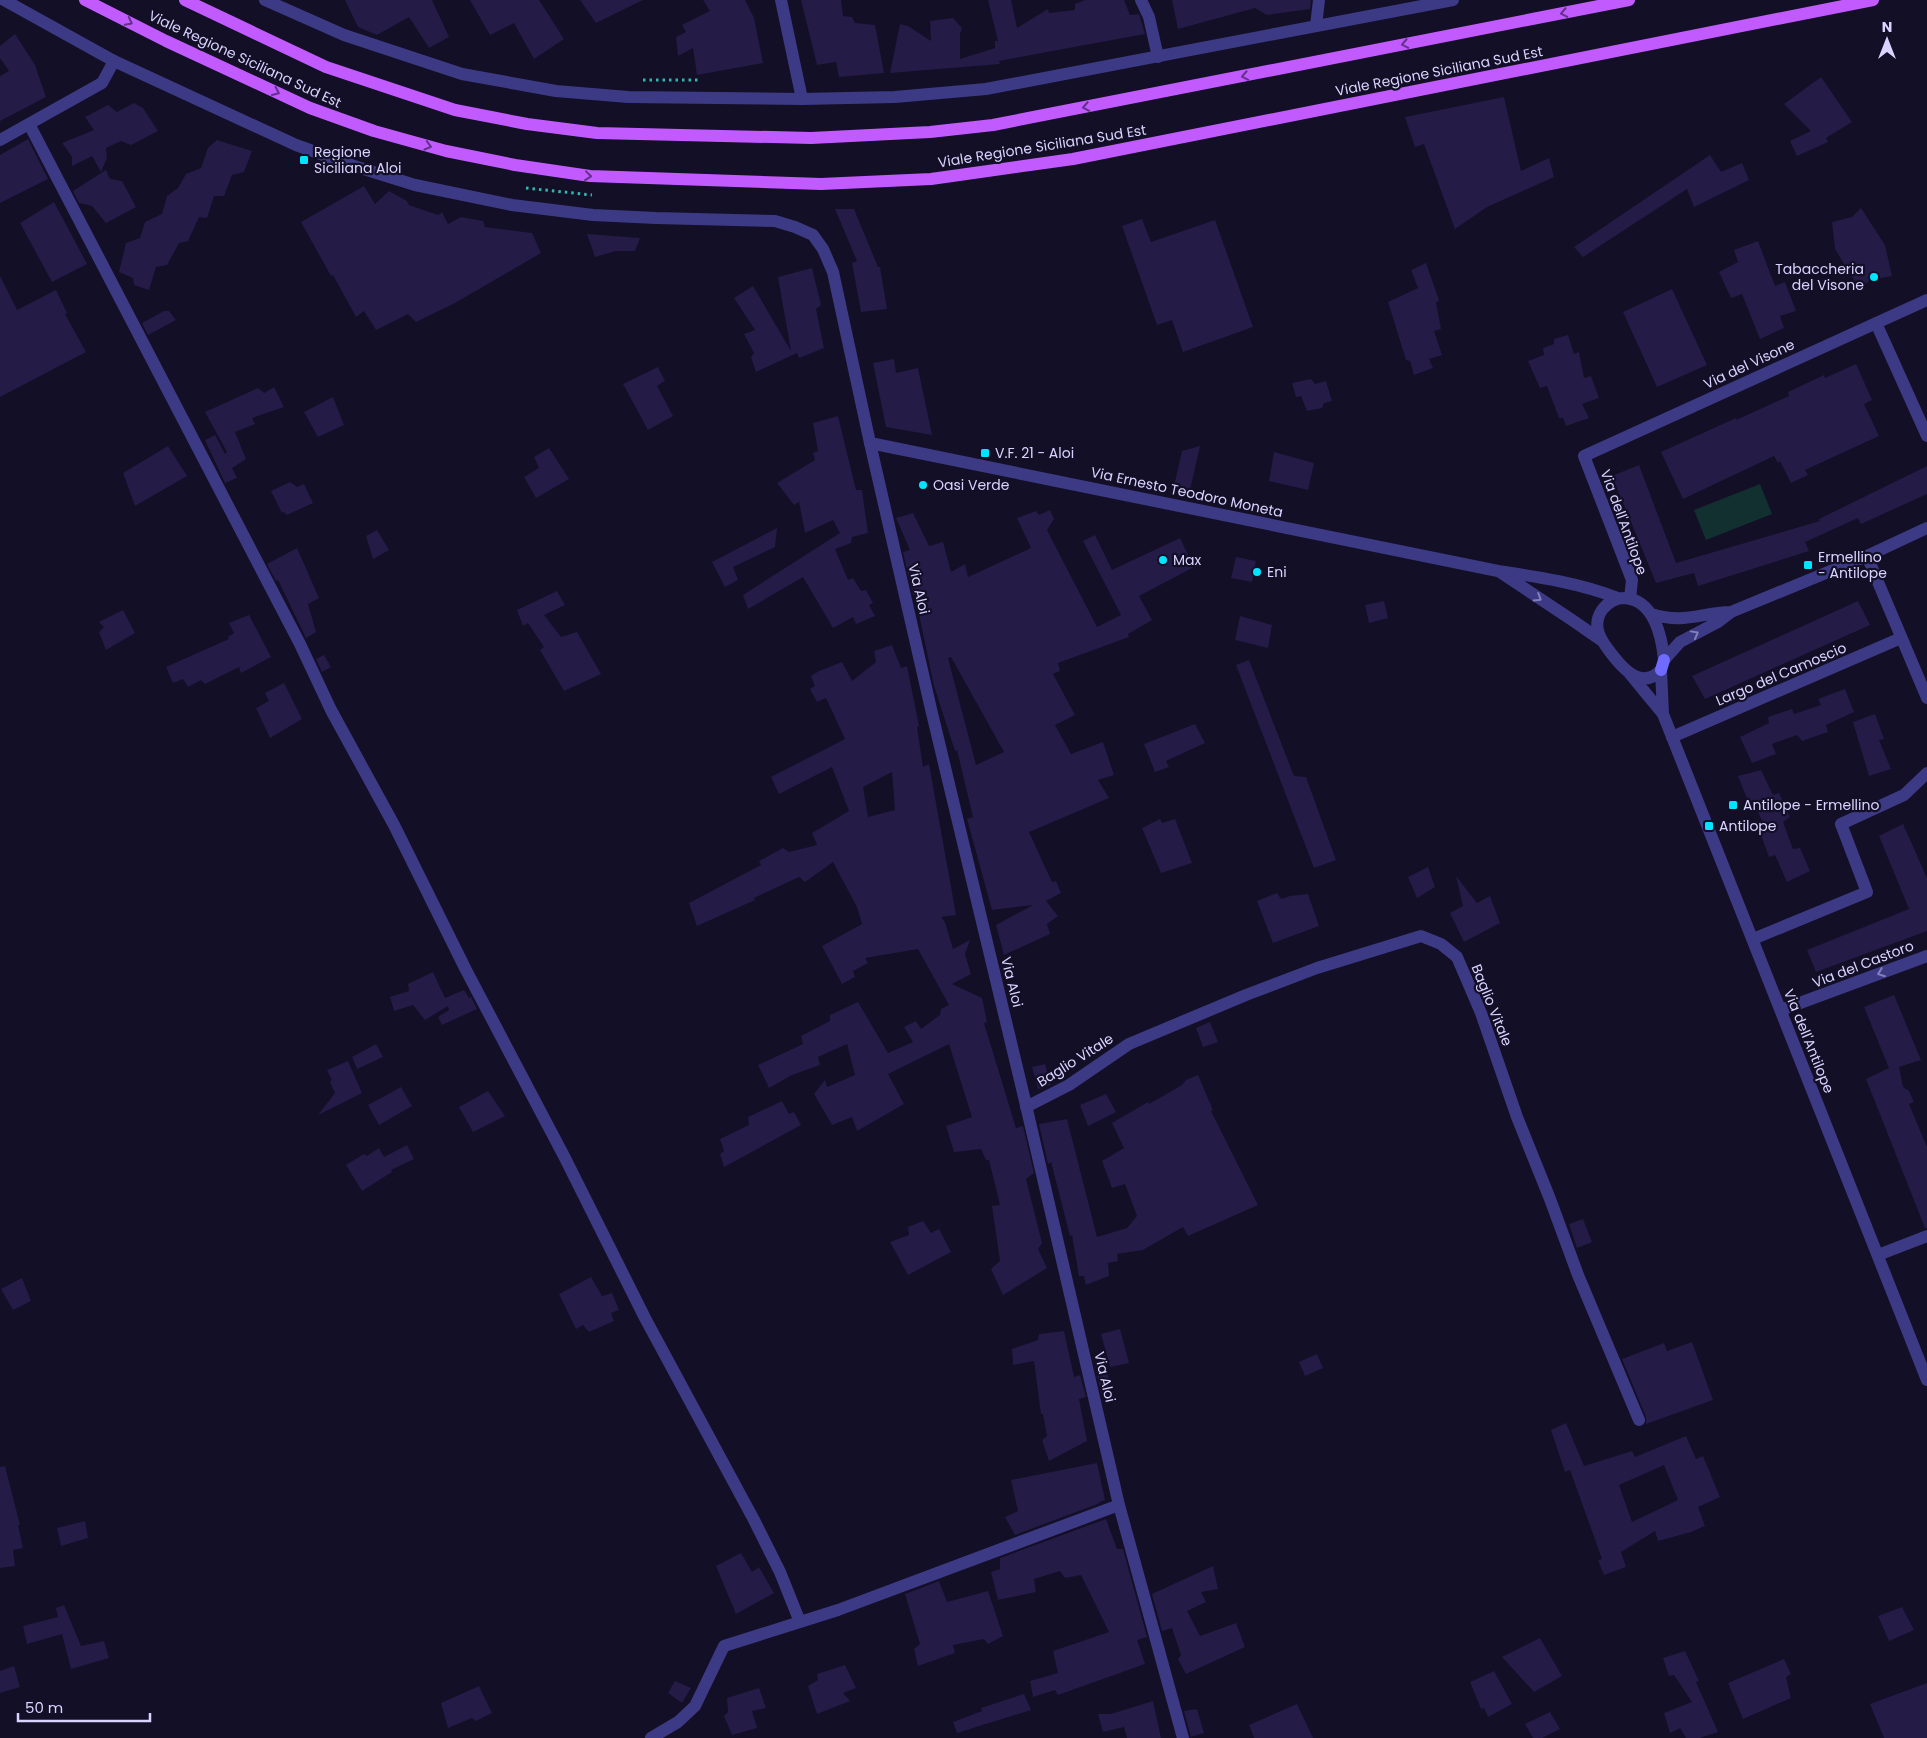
<svg xmlns="http://www.w3.org/2000/svg" width="1927" height="1738" font-family="Poppins,sans-serif">
<style>
.green{fill:#12302f}
.building{fill:#241b47;fill-rule:evenodd}
.lines{fill:none;stroke-linecap:round;stroke-linejoin:round}
.path{stroke:#2fb8b0;stroke-width:3;stroke-dasharray:2.5 4;stroke-linecap:butt}
.minor{stroke:#3d3a85;stroke-width:12}
.tertiary{stroke:#3d3a85;stroke-width:12}
.secondary{stroke:#6f6bff;stroke-width:12}
.primary{stroke:#c25bff;stroke-width:12}
.oneway{stroke:#623188}
.oneway2{stroke:#837fbc}
.poi-dot{fill:#00e5ff;stroke:#130f26;stroke-width:2}
.labels{text-anchor:middle;dominant-baseline:central;stroke-width:4.5;stroke-linejoin:round;paint-order:stroke}
.street-label{font-size:14px;fill:#d9d4ff;stroke:#130f26}
.poi-label{font-size:14px;fill:#d9d4ff;stroke:#130f26;text-anchor:start}
</style>
<rect width="100%" height="100%" fill="#130f26"/>
<path class="green" d="M1760,484L1772,514L1706,540L1694,510Z"/>
<path class="building" d="M345,0H432L449,37L429,48L409,17L377,35L358,27Z
M470,0H539L564,39L534,59L514,23L490,35Z
M580,0H643L596,23Z
M703,0H745L754,18L763,63L697,75L693,48L678,56L676,37L686,32L682,25L710,11Z
M801,0H841L843,16L852,17L855,23L875,25L884,73L839,77L836,62L817,65Z
M988,0H1011L1017,28L1048,9L1049,13L1075,10V4L1085,0H1124L1130,15L1139,14L1145,34L999,61L1000,64L890,73L900,24L908,26L931,41L930,21L953,18L962,28L960,34V59L995,48V41H998Z
M1172,0H1311L1310,9L1267,15L1255,8L1178,29Z
M15,34L35,65L46,97L0,121V76L9,71L0,58V46Z
M1821,77L1852,122L1826,138L1828,142L1797,156L1790,141L1811,131L1784,104Z
M1504,97L1521,171L1549,158L1554,177L1487,207L1455,229L1424,144L1415,147L1405,117Z
M134,103L143,108L158,131L131,145L121,141L106,148L107,158L101,172L92,156L72,166V157L62,143L94,130L85,117L108,105L117,112Z
M28,139L48,179L0,203V155Z
M217,140L252,151L244,172L232,175L224,196H214L207,218L199,217L188,241L179,243L167,265L156,267L149,290L134,285L133,278L119,272L126,243L140,238L145,222L162,214L167,196L178,188L186,174L201,168L208,148Z
M1710,155L1721,172L1742,163L1749,180L1694,207L1687,189L1583,257L1574,247Z
M106,170L110,179L122,181L136,207L106,223L92,206L79,203L73,191Z
M364,186L375,204L389,191L407,201L409,205L438,215L442,212L448,224L461,217L483,221L485,227L532,233L541,253L455,303L416,322L408,314L376,330L364,311L356,317L333,275L331,276L301,222Z
M54,202L87,264L52,282L20,223Z
M1861,208L1885,245L1892,276L1871,280L1859,288L1835,249L1832,222L1852,217Z
M835,209H854L878,267H880L887,309L861,312L852,263L857,261Z
M1142,219L1151,242L1215,220L1253,327L1183,352L1172,320L1157,325L1122,226Z
M587,234L640,238L635,251H616L595,257Z
M1758,241L1775,286L1785,282L1796,311L1780,316L1784,328L1760,339L1742,294L1731,298L1719,272L1738,262L1734,250Z
M1426,263L1439,300L1436,303L1441,329L1434,331L1442,355L1429,359L1433,368L1414,375L1410,361L1406,360L1388,302L1418,288L1411,270Z
M812,268L821,305L816,309L824,348L799,358L797,353L756,372L751,357L754,353L744,334L755,330L734,298L753,286L791,351L778,277Z
M0,276L17,310L56,290L67,313L65,314L86,352L0,397Z
M1672,289L1707,365L1657,387L1623,312Z
M164,311H169L176,320L148,335L142,323Z
M1568,335L1574,354L1579,352L1584,378L1591,376L1599,398L1582,404L1589,418L1566,426L1563,418H1559L1547,386L1540,388L1528,361L1544,355L1543,348L1554,344V339Z
M894,359L896,373L918,368L932,435L886,427L873,363Z
M1856,364L1872,400L1864,404L1879,436L1805,470L1808,475L1791,483L1780,461L1778,463L1774,456L1683,499L1661,452L1736,418V420L1789,396L1788,392L1824,375L1825,378Z
M658,367L665,381L657,386L673,416L648,430L623,384Z
M1311,379L1315,384L1326,381L1332,401L1324,403L1322,408L1307,411L1301,396L1296,397L1292,383Z
M274,387L284,407L252,418L255,424L235,432L246,459L232,468L237,478L225,483L205,440L215,435L225,454L227,452L205,412L258,388L264,393Z
M333,397L344,425L318,437L304,412Z
M838,416L856,490H862L868,533L852,537L851,543L835,549L848,580L853,578L861,591L866,590L873,603L869,605L875,616L856,624L853,617L833,628L803,577L748,609L743,595L840,533L833,520L805,533L799,502L794,505L777,483L815,460L813,453L818,451L813,423Z
M168,446L187,476L135,506L123,473Z
M1200,446L1190,490L1174,486L1182,451Z
M549,448L569,479L536,498L524,477L539,468L534,457Z
M1274,452L1314,463L1308,490L1269,481Z
M1639,465L1676,563L1820,521L1819,519L1927,466V494L1861,524L1858,518L1805,542L1809,551L1698,586L1694,573L1656,583L1612,476Z
M290,482L297,487L304,484L313,503L287,515L284,512L282,513L271,491Z
M1050,510L1054,519L1047,530L1097,627L1121,615L1083,541L1095,535L1112,570L1180,538L1194,567L1139,596L1152,620L1128,634L1129,637L1058,663L1060,671L1053,674L1075,715L1055,725L1071,754L1103,742L1114,775L1098,780L1109,798L1029,832L1052,882L1056,881L1061,893L1046,901L1058,916L1047,924L1050,934L1004,955L996,925L1033,905L992,910L967,819L973,817L957,750L955,751L934,686L915,595H913L903,552L910,550L896,518L913,513L929,546L943,542L951,572L965,564L968,577L1031,548L1017,518L1036,511L1039,515ZM951,657L1004,752L976,765L948,658Z
M777,528L775,547L733,567L738,580L725,587L712,562Z
M377,530L389,550L373,559L366,536Z
M297,548L319,598L308,604L316,632L306,638L278,580L276,581L267,564Z
M1236,557L1256,561L1252,582L1231,578Z
M557,591L565,605L544,615L561,637L577,632L601,674L564,691L540,650L544,647L528,623L523,626L517,610Z
M1384,601L1388,618L1369,623L1365,605Z
M1858,601L1870,625L1705,699L1692,676Z
M123,610L135,633L106,650L99,632L104,627L99,622Z
M249,615L271,657L241,673L239,667L205,684L201,680L188,687L183,679L173,683L166,667L229,639L228,637L234,633L229,623Z
M1240,616L1272,625L1268,648L1235,640Z
M892,645L901,668L907,666L919,726L917,727L923,767L929,764L956,915L941,917L945,922L953,949L970,940L965,954L971,974L952,984L982,998L987,1022L984,1023L1016,1128L1023,1126L1034,1173L1026,1179L1042,1243L1038,1249L1047,1268L1003,1295L991,1269L1000,1261L992,1206L1000,1205L989,1160H986L981,1149L954,1152L946,1126L972,1117L949,1044L888,1074L904,1104L857,1131L852,1117L832,1125L814,1094L825,1080L827,1087L855,1075L847,1044L818,1057L820,1065L792,1075L769,1088L758,1065L803,1044L801,1036L830,1021V1015L858,1002L888,1053L913,1042L904,1027L916,1021L921,1029L940,1015L941,1009L949,1005L918,949L865,958L868,963L853,971L855,977L842,984L822,946L862,924L857,907L833,862L805,882L799,877L754,898L755,900L697,926L689,903L761,865L759,861L783,848L789,852L817,845L812,833L849,811L832,767L779,794L771,777L845,739L826,698L817,702L810,689L815,686L811,676L819,671L842,662L852,681L876,662L874,651ZM892,772L895,810L868,817L863,787Z
M324,655L331,667L322,672L316,659Z
M1249,660L1294,776L1306,777L1336,860L1314,868L1236,665Z
M284,683L302,719L270,738L256,708L269,701L265,693Z
M1845,689L1854,712L1826,725L1828,732L1802,741L1797,735L1772,744L1776,754L1752,763L1740,737L1769,723L1768,717L1792,709L1794,714L1821,705L1818,699Z
M1875,714L1884,739L1879,740L1891,769L1869,776L1853,722Z
M1195,724L1205,743L1166,761L1169,767L1155,772L1144,744Z
M1761,770L1773,795L1779,793L1790,817L1783,822L1793,849L1800,848L1810,871L1787,882L1775,855L1769,857L1758,827L1763,823L1753,801H1748L1738,776Z
M1160,819L1162,823L1175,819L1192,863L1161,873L1142,828Z
M1903,824L1927,878V931L1816,972L1807,950L1909,909L1879,836Z
M1428,867L1435,887L1417,898L1408,877Z
M1456,876L1477,903L1490,896L1500,923L1464,942L1450,913L1463,906Z
M1277,893L1281,899L1290,896L1308,894L1319,926L1273,943L1257,901Z
M433,972L445,998L464,990L469,998L471,997L477,1009L442,1025L438,1017L449,1010L448,1006L425,1020L413,1005L394,1011L390,997L409,991L408,984Z
M1894,995L1921,1060L1899,1067L1903,1087L1909,1091L1914,1102L1909,1104L1927,1147V1228H1925L1866,1079L1889,1068L1864,1007Z
M1210,1022L1218,1042L1203,1047L1196,1028Z
M376,1044L383,1057L357,1069L352,1057Z
M348,1061L362,1093L318,1115L335,1093L330,1082L332,1080L327,1070Z
M1045,1064L1051,1085L1038,1089L1032,1067Z
M1198,1075L1213,1110L1211,1111L1258,1205L1188,1236L1183,1227L1143,1250L1117,1254L1118,1261L1108,1263L1109,1276L1086,1285L1084,1276H1079L1072,1235L1070,1236L1051,1162L1048,1164L1039,1124L1067,1119L1097,1237L1127,1228L1137,1216L1125,1184L1112,1188L1102,1161L1124,1148L1112,1123L1148,1102L1149,1104L1182,1085L1186,1080Z
M401,1087L412,1106L379,1125L368,1105Z
M488,1091L505,1116L473,1132L459,1107Z
M1106,1094L1116,1112L1088,1126L1080,1105Z
M782,1101L789,1114L794,1112L801,1125L724,1167L720,1154L724,1151L720,1139L749,1125L748,1117Z
M407,1145L414,1159L391,1170L392,1172L362,1191L346,1165L364,1154L367,1156L379,1148L384,1157Z
M1583,1219L1592,1242L1577,1248L1569,1224Z
M923,1221L931,1233L939,1229L951,1252L908,1275L890,1242L909,1235L908,1227Z
M591,1277L602,1296L612,1293L619,1310L611,1313L614,1321L589,1332L583,1325L576,1329L559,1294Z
M22,1278L31,1301L13,1310L1,1289Z
M1120,1329L1129,1363L1110,1367L1101,1334Z
M1064,1331L1074,1377L1080,1375L1086,1397L1079,1399L1087,1441L1049,1461L1042,1440L1047,1436L1043,1414H1041L1034,1361L1013,1365L1012,1349L1038,1340L1039,1334Z
M1692,1342L1713,1400L1646,1424V1417L1622,1359L1664,1343L1667,1351Z
M1317,1354L1323,1368L1305,1376L1299,1362Z
M1106,1367L1112,1391L1101,1393L1096,1370Z
M1566,1423L1584,1466L1632,1451L1635,1457L1686,1436L1696,1459L1703,1456L1720,1497L1698,1507L1705,1526L1691,1532L1658,1541L1655,1531L1621,1552L1626,1567L1604,1575L1598,1560L1602,1559L1570,1470L1565,1472L1551,1430ZM1664,1465L1678,1500L1632,1522L1619,1485Z
M1097,1463L1105,1500L1099,1502L1100,1503L1015,1535L1005,1517L1018,1511L1011,1480Z
M5,1466L20,1525H18L23,1548L13,1550L15,1566L0,1568V1467Z
M1106,1519L1117,1549H1123L1147,1637L1137,1640L1145,1664L1058,1695L1055,1690L1033,1697L1030,1681L1058,1673L1053,1651L1109,1632L1081,1575L1065,1578L1060,1571L1034,1579L1036,1592L998,1600L991,1572L1000,1569V1558Z
M85,1521L88,1538L61,1546L57,1528Z
M741,1553L752,1572L759,1567L774,1593L736,1614L716,1566Z
M1213,1566L1218,1589L1201,1592L1206,1602L1187,1611L1200,1636L1236,1623L1245,1647L1186,1674L1178,1659L1181,1655L1172,1628L1162,1631L1152,1594Z
M939,1581L947,1602L988,1591L1003,1636L988,1644L984,1639L953,1645L955,1653L918,1666L914,1649L920,1644L905,1594Z
M64,1605L81,1646L104,1641L109,1658L71,1669L62,1634L27,1644L23,1626L58,1617L56,1608Z
M1902,1607L1914,1630L1889,1641L1878,1616Z
M1540,1638L1562,1676L1534,1692L1502,1657Z
M1685,1651L1699,1681L1696,1682L1718,1732L1700,1738H1686L1680,1728L1670,1733L1664,1713L1692,1702L1674,1675L1669,1676L1663,1658Z
M1784,1659L1791,1674L1786,1677L1791,1698L1743,1719L1728,1683Z
M845,1665L856,1688L843,1693L850,1701L817,1714L808,1686L818,1680L817,1674Z
M14,1666L20,1687L0,1693V1671Z
M1494,1671L1512,1704L1488,1717L1484,1708L1481,1709L1470,1682Z
M675,1681L691,1688L682,1703L668,1693Z
M1927,1683V1738H1884L1870,1704Z
M479,1686L492,1713L476,1721L472,1718L448,1728L441,1703Z
M759,1688L766,1708L752,1711L757,1728L732,1735L724,1716L728,1712L727,1698Z
M1024,1694L1031,1710L957,1733L953,1722L982,1711L981,1708Z
M1153,1701L1161,1738H1127L1124,1727L1103,1732L1098,1714H1111Z
M1297,1704L1313,1738H1254L1249,1725Z
M1197,1709L1204,1733L1191,1737L1184,1711Z
M1550,1712L1560,1729L1542,1738H1533L1525,1724Z"/>
<g class="lines">
<path class="path" d="M643,80H701
M526,188L592,195"/>
<path class="minor" d="M781,0L802,99
M1141,0L1149,17L1158,57
M1316,26L1319,0
M29,124L300,644L331,710L394,825L466,970L565,1158L645,1318L754,1520L780,1572L800,1622
M0,140L102,83L114,61
M1876,323L1927,436
M870,443L931,709L1025,1101L1119,1505L1183,1738
M1867,556L1927,698
M1630,599L1632,580L1584,456L1927,300
M1672,737L1901,638
M1753,939L1867,892L1841,824L1904,795L1927,773
M1781,1010L1927,956
M1026,1107L1069,1085L1129,1044L1246,995L1317,968L1421,936L1441,944L1457,957L1481,1013L1517,1117L1550,1199L1578,1275L1639,1420
M1878,1255L1927,1236
M651,1738L678,1722L695,1706L724,1646L838,1610L1119,1505"/>
<path class="tertiary" d="M4,0L114,61L296,145L354,166L415,185L512,205L593,215L656,218L775,221L795,227L813,235L823,249L833,272L870,443L1498,571C1539,577 1579,583 1618,598
M265,0L344,35L462,74L556,91L628,97L802,99L895,97L986,89L1453,0
M1500,572L1572,620L1601,640
M1651,614C1685,624 1699,613 1731,612
M1664,660L1680,642L1718,622L1731,612L1867,556L1927,528
M1661,670C1643,689 1626,672 1614,657C1603,643 1590,628 1602,610C1608,602 1615,598 1625,598C1654,600 1662,637 1664,660
M1661,670L1663,714
M1630,674L1663,714L1927,1380"/>
<path class="secondary" d="M1661,670L1664,660"/>
<path class="primary" d="M85,0L166,41L310,108L374,131L446,151L515,165L590,176L821,184L931,179L1073,159L1873,0
M185,0L326,67L455,110L527,124L597,133L811,138L930,132L993,125L1629,0"/>
</g>
<defs><path id="oneway-chevron" d="M-2-3.5L2.5 0L-2 3.5" fill="none" stroke-width="1.6" stroke-linecap="round" stroke-linejoin="round" transform="scale(1.25)"/></defs>
<g class="oneway">
<use href="#oneway-chevron" transform="translate(1564 13) rotate(169)"/>
<use href="#oneway-chevron" transform="translate(129 22) rotate(27)"/>
<use href="#oneway-chevron" transform="translate(1405 44) rotate(169)"/>
<use href="#oneway-chevron" transform="translate(1245 76) rotate(169)"/>
<use href="#oneway-chevron" transform="translate(276 92) rotate(25)"/>
<use href="#oneway-chevron" transform="translate(1086 107) rotate(169)"/>
<use href="#oneway-chevron" transform="translate(428 146) rotate(16)"/>
<use href="#oneway-chevron" transform="translate(588 176) rotate(6)"/>
</g>
<g class="oneway2">
<use href="#oneway-chevron" transform="translate(1538 598) rotate(32)"/>
<use href="#oneway-chevron" transform="translate(1695 634) rotate(-29)"/>
<use href="#oneway-chevron" transform="translate(1881 973) rotate(159)"/>
</g>
<g class="poi-dot">
<rect x="299" y="155" width="10" height="10" rx="2.5"/>
<circle cx="1874" cy="277" r="5"/>
<rect x="980" y="448" width="10" height="10" rx="2.5"/>
<circle cx="923" cy="485" r="5"/>
<circle cx="1163" cy="560" r="5"/>
<rect x="1803" y="560" width="10" height="10" rx="2.5"/>
<circle cx="1257" cy="572" r="5"/>
<rect x="1728" y="800" width="10" height="10" rx="2.5"/>
<rect x="1704" y="821" width="10" height="10" rx="2.5"/>
</g>
<g class="labels">
<g class="street-label">
<text transform="translate(245 59) rotate(25)">Viale Regione Siciliana Sud Est</text>
<text transform="translate(1439 71) rotate(-11)">Viale Regione Siciliana Sud Est</text>
<text transform="translate(1042 146) rotate(-9)">Viale Regione Siciliana Sud Est</text>
<text transform="translate(1749 364) rotate(-25)">Via del Visone</text>
<text transform="translate(1187 492) rotate(12)">Via Ernesto Teodoro Moneta</text>
<text transform="translate(1624 522) rotate(70)">Via dell'Antilope</text>
<text transform="translate(919 589) rotate(77)">Via Aloi</text>
<text transform="translate(1781 674) rotate(-23)">Largo del Camoscio</text>
<text transform="translate(1863 964) rotate(-21)">Via del Castoro</text>
<text transform="translate(1012 982) rotate(76)">Via Aloi</text>
<text transform="translate(1492 1005) rotate(68)">Baglio Vitale</text>
<text transform="translate(1809 1041) rotate(68)">Via dell'Antilope</text>
<text transform="translate(1075 1060) rotate(-32)">Baglio Vitale</text>
<text transform="translate(1105 1377) rotate(77)">Via Aloi</text>
</g>
<g class="poi-label">
<text x="314" y="152">Regione<tspan x="314" dy="16">Siciliana Aloi</tspan></text>
<text x="1864" y="269" text-anchor="end">Tabaccheria<tspan x="1864" dy="16">del Visone</tspan></text>
<text x="995" y="453">V.F. 21 - Aloi</text>
<text x="933" y="485">Oasi Verde</text>
<text x="1818" y="557">Ermellino<tspan x="1818" dy="16">- Antilope</tspan></text>
<text x="1173" y="560">Max</text>
<text x="1267" y="572">Eni</text>
<text x="1743" y="805">Antilope - Ermellino</text>
<text x="1719" y="826">Antilope</text>
</g>
</g>
<g transform="translate(1887 40)" stroke="#130f26" stroke-width="4" paint-order="stroke">
<path d="M0-4L9 19L0 12L-9 19Z" fill="#d9d4ff"/>
<text y="-8" font-size="14" font-weight="bold" text-anchor="middle" fill="#d9d4ff">N</text>
</g>
<path d="M18 1713v8h132v-8" fill="none" stroke="#d9d4ff" stroke-width="2.5"/>
<text x="25" y="1713" font-size="15" fill="#d9d4ff" stroke="#130f26" stroke-width="4" paint-order="stroke">50 m</text>
</svg>
